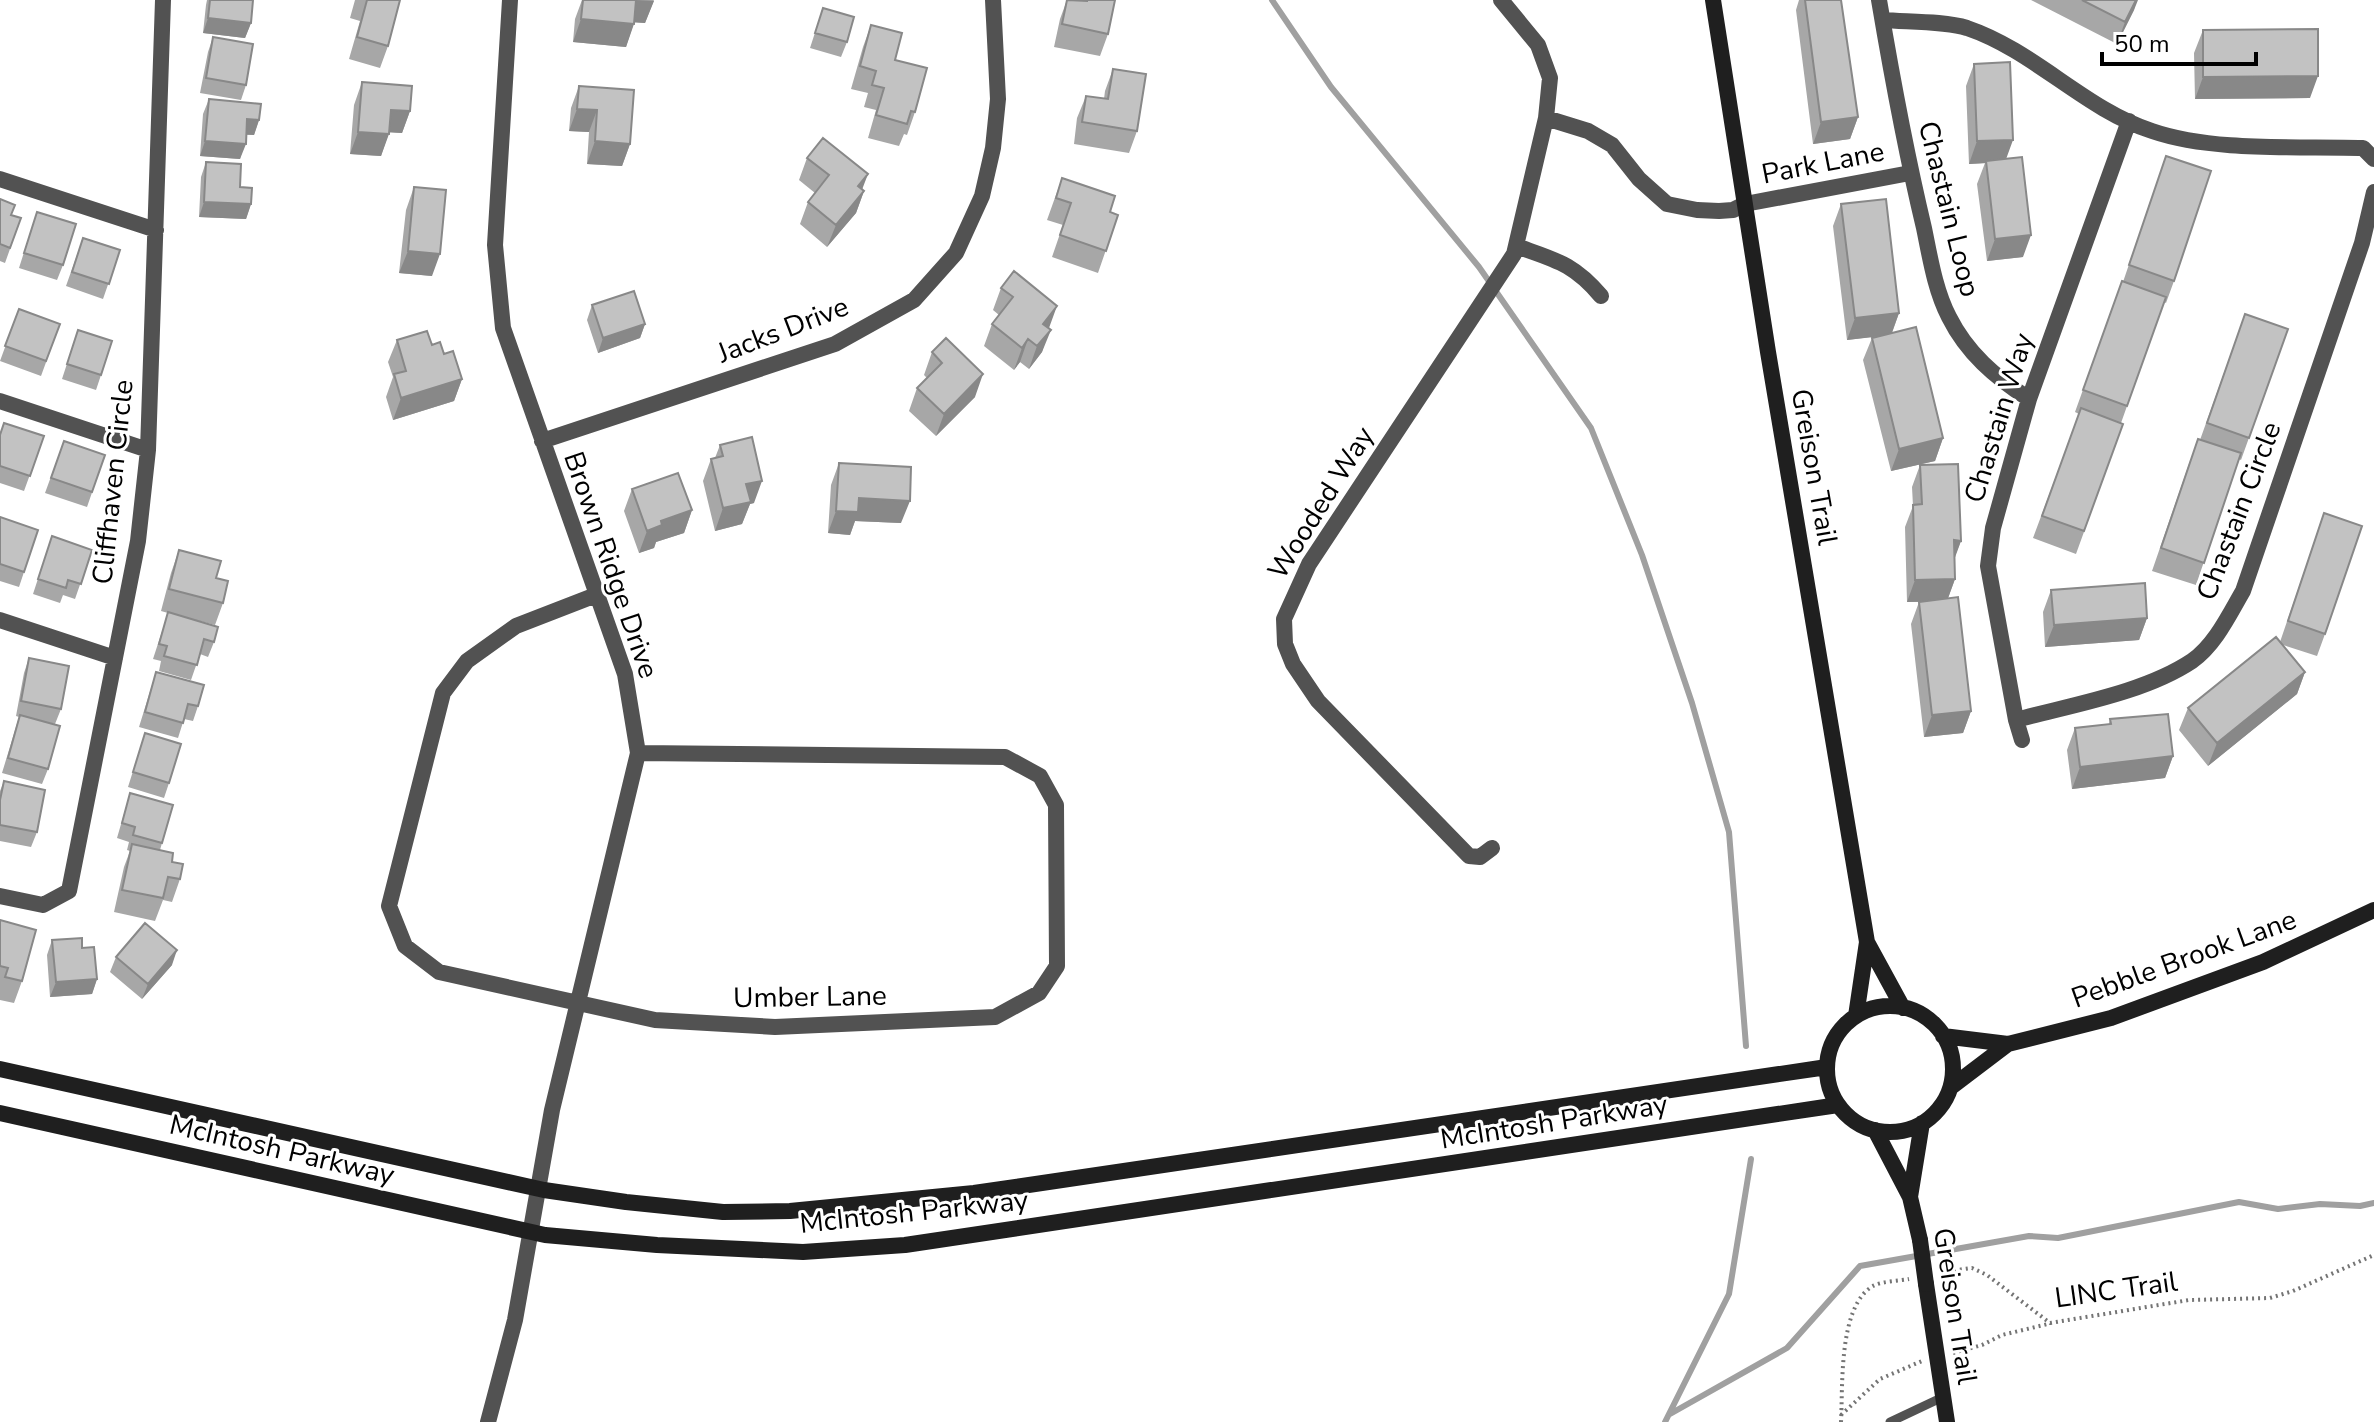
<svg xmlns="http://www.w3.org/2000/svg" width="2374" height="1422" font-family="'Nunito Sans',sans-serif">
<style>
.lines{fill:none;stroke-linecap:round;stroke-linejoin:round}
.stream{stroke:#a0a0a0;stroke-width:6}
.path{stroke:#747474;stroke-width:4;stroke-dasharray:2 4;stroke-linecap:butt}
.lane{stroke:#525252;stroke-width:9}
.street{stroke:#525252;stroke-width:16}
.secondary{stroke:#1f1f1f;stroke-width:16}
.secondary-bridge{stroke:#1f1f1f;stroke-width:16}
.wall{fill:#a7a7a7}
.shaded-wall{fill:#888}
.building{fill:#c2c2c2;stroke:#888;stroke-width:2}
.labels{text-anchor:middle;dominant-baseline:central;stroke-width:6;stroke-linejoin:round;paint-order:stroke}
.street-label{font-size:28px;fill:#000;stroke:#fff}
</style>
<rect width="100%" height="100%" fill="#fff"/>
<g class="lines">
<path class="stream" d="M1272,0L1331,87L1479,267L1591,428L1642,555L1692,703L1729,832L1746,1046
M1670,1414L1787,1348L1860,1266L2029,1236L2058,1238L2239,1202L2278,1209L2320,1204L2360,1206L2374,1203
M1665,1422L1729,1294L1751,1159"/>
<path class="path" d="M1942,1272L1972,1268L1987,1275L2050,1323L2189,1300L2270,1298L2293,1291L2374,1255
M1953,1353L1982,1345L2002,1335L2048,1324
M1841,1415L1880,1379L1922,1361
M1841,1422C1843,1387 1838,1306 1873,1286C1882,1281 1899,1281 1909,1279"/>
<path class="lane" d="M1890,1422L1943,1397"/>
<path class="street" d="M1501,0L1538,45L1550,78L1546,118
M1879,0C1892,77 1906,153 1924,228C1930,257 1935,290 1949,317C1967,353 1995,377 2029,399
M1883,20C1908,22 1944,21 1967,28C2035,51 2084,109 2152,131C2213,152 2297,146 2363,148L2374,159
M0,179L156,230
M1516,246C1555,260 1573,263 1601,296
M0,401L148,450
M542,441L835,344L914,300L956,253L982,196L993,148L998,99L993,0
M596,595L516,626L467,661L443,693L389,906L405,946L439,972L655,1020L775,1027L995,1017L1039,993L1057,966L1056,805L1040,776L1005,757L638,753
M0,620L115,658
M2016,720C2071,705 2144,693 2192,661C2215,645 2229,615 2243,591L2362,243L2374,192
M2022,740L2016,720L1988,566L1993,528L2029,399L2129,121
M1492,848L1480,857L1469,856L1318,701L1293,664L1285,644L1284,619L1309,564L1514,254L1546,118L1588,131L1612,145L1639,179L1667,204L1697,210L1719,211L1733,210L1745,204L1910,173
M0,896L43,905L69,891L138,541L148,450L163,0
M488,1422L515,1320L552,1110L638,753L625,674L503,328L495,245L510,0"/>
<path class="secondary" d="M1713,0L1768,352L1867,942L1856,1016
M1867,942L1903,1008
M1827 1069a63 63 0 1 1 126 0a63 63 0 1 1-126 0Z
M1943,1036L2008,1044L2111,1018L2263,962L2374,910
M0,1069L544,1190L626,1202L723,1212L790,1211L974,1193L1827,1067
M1950,1088L2008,1044
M0,1113L545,1235L657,1245L803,1252L905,1245L1838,1105
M1875,1130L1910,1197L1920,1240
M1910,1197L1922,1123
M1926,1284L1947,1422"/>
<path class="secondary-bridge" d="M1920,1240L1926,1284"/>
</g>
<path class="wall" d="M207,0H253L251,23L245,38L203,33L206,5Z
M355,0H400L388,46L380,68L349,59L360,21L350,18Z
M582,0H654L645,23L634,22L626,47L573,42L575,19Z
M1067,0H1115L1108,34L1100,56L1054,47L1060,19Z
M1799,0H1841L1858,117L1850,139L1813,144L1796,10Z
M2031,0H2136L2134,10L2117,44Z
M823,8L847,42L841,57L810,48Z
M871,25L895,60L915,112L907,135L904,134L899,146L868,138L876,110L864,107L868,93L851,89L863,47Z
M2203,30L2310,98L2195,99L2194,53Z
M213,37L246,85L241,100L200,93L208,52Z
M1974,64L2006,159L2023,257L1987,261L1977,184L1985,163L1969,164L1966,86Z
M1113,69L1137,131L1129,153L1074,144L1077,118L1086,96L1104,99L1105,91Z
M362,82L410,111L402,133L389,132L381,156L350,154L354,105Z
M579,86L630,144L622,166L587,164L589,132L569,131L571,108Z
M209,99L259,120L254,135H246L240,159L200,156L203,114Z
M807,158L864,191L856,213L827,247L800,224L808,202L815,193L799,180Z
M206,162L240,187L251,204L246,219L199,217L201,177Z
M1062,178L1110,212L1118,215L1098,273L1052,257L1063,225L1047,220Z
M2158,179L2174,281L2166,303L2164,302L2121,423L2123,424L2076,554L2033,538L2079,414L2075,412L2122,281L2123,282Z
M414,187L432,276L399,273L406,210Z
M0,199L11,215L21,218L5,263L0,261Z
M1841,204L1899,313L1892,333L1943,438L1935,461L1891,471L1863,360L1872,338L1879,336L1847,340L1833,226Z
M32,227L63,265L57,280L19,268Z
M83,238L120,250L103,299L66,286Z
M1001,288L1049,329L1042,352L1029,369L1020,362L1014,370L984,346L992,324L999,315L993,310Z
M592,305L645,324L640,338L598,353L587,320Z
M19,309L60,324L41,376L0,361Z
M2245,314L2288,329L2241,460L2239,459L2196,585L2152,571L2190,461L2200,440Z
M78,330L101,375L96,390L62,379Z
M397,340L432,345L444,354L462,379L454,401L393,420L386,397L393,377L388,362Z
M932,352L975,397L936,436L909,411L917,388L927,378L924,375Z
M0,434L44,436L24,491L0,483Z
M64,441L105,455L87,507L45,493Z
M720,445L754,503L750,504L742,524L715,531L703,481L711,459L715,458Z
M839,463L901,523L855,521L850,535L828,533L831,485Z
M1920,465L1961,541L1954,558L1955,579L1948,598L1971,711L1963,733L1924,737L1911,624L1919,602H1907L1905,527L1913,506L1912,487Z
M632,489L692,510L684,533L656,542L654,548L639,553L624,511Z
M2324,513L2325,634L2317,656L2283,645L2305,672L2297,694L2208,766L2179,730L2188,708L2280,642Z
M0,517L38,530L19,587L0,581Z
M52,536L92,550L75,599L63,595L60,603L33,594Z
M179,550L216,578L223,603L215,625L188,618L214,642L208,657L200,654L191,680L159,671L161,661L153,659L168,613L161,611L171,573Z
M2051,590L2147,618L2139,640L2045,647L2043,612Z
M29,658L61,709L55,724L42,721L48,769L42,784L2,773L19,717L16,716L24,673Z
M156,672L198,706L193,721L184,719L178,738L139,727Z
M2110,719L2173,756L2165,778L2072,789L2067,750L2075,728L2109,724Z
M145,733L169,783L164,798L128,787Z
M4,781L37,832L31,847L0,841V791Z
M130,793L162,843L160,850L172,862L180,879L172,902L163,900L155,921L114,912L124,867L130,851L127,850L129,842L117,838Z
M0,920L22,981L14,1003L0,1000Z
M52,940L82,948L97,979L92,994L50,997L47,955Z
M116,957L172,965L142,999L110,972Z"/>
<path class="shaded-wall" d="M636,0L654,1L645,23L628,22Z
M2136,0H2138L2134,10L2117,44L2125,22Z
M208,18L251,23L245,38L203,33Z
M581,19L634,24L626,47L573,42Z
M2318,76L2310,98L2195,99L2203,77Z
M577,109L597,110L589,132L569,131Z
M391,110L410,111L402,133L383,132Z
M1858,117L1850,139L1813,144L1821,122Z
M247,119L259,120L254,135L242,134Z
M358,132L389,134L381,156L350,154Z
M2013,140L2005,162L1969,164L1977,141Z
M205,141L246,144L240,159L200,156Z
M595,141L630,144L622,166L587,164Z
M868,174L860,195L864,191L856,213L827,247L836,225L858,186Z
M204,202L251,204L246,219L199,217Z
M2031,235L2023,257L1987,261L1995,239Z
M408,251L440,254L432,276L399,273Z
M1057,306L1049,328L1035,346L1043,324Z
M1899,313L1891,335L1847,340L1855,318Z
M645,324L640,338L598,353L603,338Z
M1051,330L1042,352L1029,369L1037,346Z
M1028,339L1020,362L1014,370L1022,348Z
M983,374L975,397L936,436L944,414Z
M462,379L454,401L393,420L401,398Z
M1943,438L1935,461L1891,471L1899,449Z
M762,481L754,503L750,504L742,524L715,531L723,508L746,484Z
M859,498L910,501L901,523L855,521L850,535L828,533L836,511Z
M692,510L684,533L656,542L654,548L639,553L647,531L661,521Z
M1954,540L1961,541L1953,563Z
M1955,579L1947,601L1907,602L1915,580Z
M2147,618L2139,640L2045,647L2054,625Z
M2305,672L2297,694L2208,766L2217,743Z
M1971,711L1963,733L1924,737L1932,715Z
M2173,756L2165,778L2072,789L2080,767Z
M177,950L172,965L142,999L148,984Z
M97,979L92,994L50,997L56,982Z"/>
<path class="building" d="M210,0H253L251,23L208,18Z
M367,0H400L388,46L357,37Z
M583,0H636L634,24L581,19Z
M1067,0L1087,1V0H1115L1108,34L1062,24Z
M1805,0H1841L1858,117L1821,122Z
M2082,0H2136L2125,22Z
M823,8L854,17L847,42L815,33Z
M871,25L902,33L895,60L927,68L915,112L911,111L907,124L876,115L884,88L872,85L876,71L860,66Z
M2318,29V76L2203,77V30Z
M213,37L253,44L246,85L206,78Z
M2010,62L2013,140L1977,141L1974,64Z
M1113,69L1146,74L1137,131L1082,122L1086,96L1108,99Z
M362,82L412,86L410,111L391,110L389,134L358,132Z
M579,86L634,90L630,144L595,141L597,110L577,109Z
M209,99L261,104L259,120L247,119L246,144L205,141Z
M823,138L868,174L858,186L864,191L836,225L808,202L829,175L807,158Z
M2166,156L2211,171L2174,281L2129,265Z
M2022,157L2031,235L1995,239L1986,161Z
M206,162L241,164L240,187L252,188L251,204L204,202Z
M1062,178L1115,196L1110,212L1118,215L1106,251L1060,235L1071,203L1056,198Z
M414,187L446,190L440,254L408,251Z
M0,199L15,205L11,215L21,218L10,248L0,244Z
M1886,199L1899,313L1855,318L1841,204Z
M37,212L76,224L63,265L24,253Z
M83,238L120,250L109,284L72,272Z
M1014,271L1057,306L1043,324L1051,330L1037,346L1028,339L1022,348L992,324L1013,297L1001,288Z
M2122,281L2166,297L2127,406L2083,390Z
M634,291L645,324L603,338L592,305Z
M19,309L60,324L46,361L5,346Z
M2245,314L2288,329L2249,438L2207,423Z
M1916,327L1943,438L1899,449L1872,338Z
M78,330L112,341L101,375L67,364Z
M427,331L432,345L440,342L444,354L453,351L462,379L401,398L394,374L406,371L397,340Z
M946,338L983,374L944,414L917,388L942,363L932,352Z
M2081,408L2123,424L2084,531L2042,516Z
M4,423L44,436L30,476L0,466V435Z
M752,437L762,481L746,484L751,502L723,508L711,459L723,456L720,445Z
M2198,439L2241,453L2204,563L2161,548Z
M64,441L105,455L92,492L51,478Z
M839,463L911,467L910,501L859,498L858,512L836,511Z
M1958,464L1961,541L1954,540L1955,579L1915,580L1913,505L1922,504L1920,465Z
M678,473L692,510L661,521L662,525L647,531L632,489Z
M2324,513L2362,526L2325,634L2288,621Z
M0,517L38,530L24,572L0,564Z
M52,536L92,550L81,584L68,580L66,588L38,579Z
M179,550L221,561L216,578L228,581L223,603L169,589Z
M2145,583L2147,618L2054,625L2051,590Z
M1958,597L1971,711L1932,715L1919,602Z
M168,612L218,627L214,642L204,639L197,665L164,656L167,646L159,644Z
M2276,637L2305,672L2217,743L2188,708Z
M29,658L69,666L61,709L21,701Z
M156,672L204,685L198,706L188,704L183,723L145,712Z
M2168,714L2173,756L2080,767L2075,728L2111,724L2110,719Z
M20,715L60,726L48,769L8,758Z
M145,733L181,744L169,783L133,772Z
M4,781L45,790L37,832L0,825V800Z
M130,793L173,805L162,843L133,835L135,827L122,823Z
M132,844L173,853L172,862L183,864L180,879L168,877L163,898L122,890Z
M0,920L36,930L22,981L5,977L8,968L0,966Z
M145,923L177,950L148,984L116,957Z
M82,938V948L94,947L97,979L56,982L52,940Z"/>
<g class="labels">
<g class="street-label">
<text transform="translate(1823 163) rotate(-11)">Park Lane</text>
<text transform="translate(1949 209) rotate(76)">Chastain Loop</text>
<text transform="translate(783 330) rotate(-21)">Jacks Drive</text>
<text transform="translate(1999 418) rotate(-73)">Chastain Way</text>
<text transform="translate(1814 467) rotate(80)">Greison Trail</text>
<text transform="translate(113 482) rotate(-84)">Cliffhaven Circle</text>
<text transform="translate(1321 503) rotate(-58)">Wooded Way</text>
<text transform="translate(2239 511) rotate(-69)">Chastain Circle</text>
<text transform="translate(611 565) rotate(71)">Brown Ridge Drive</text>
<text transform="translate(2184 959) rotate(-20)">Pebble Brook Lane</text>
<text transform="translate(810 997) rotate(-1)">Umber Lane</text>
<text transform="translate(1554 1122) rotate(-9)">McIntosh Parkway</text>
<text transform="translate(282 1150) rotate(13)">McIntosh Parkway</text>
<text transform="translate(914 1212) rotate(-6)">McIntosh Parkway</text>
<text transform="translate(2116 1290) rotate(-8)">LINC Trail</text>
<text transform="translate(1955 1306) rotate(81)">Greison Trail</text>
</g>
</g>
<path d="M2102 52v12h154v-12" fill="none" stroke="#000000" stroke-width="4"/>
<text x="2114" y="52" font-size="24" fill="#000000" stroke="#ffffff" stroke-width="6" paint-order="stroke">50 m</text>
</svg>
